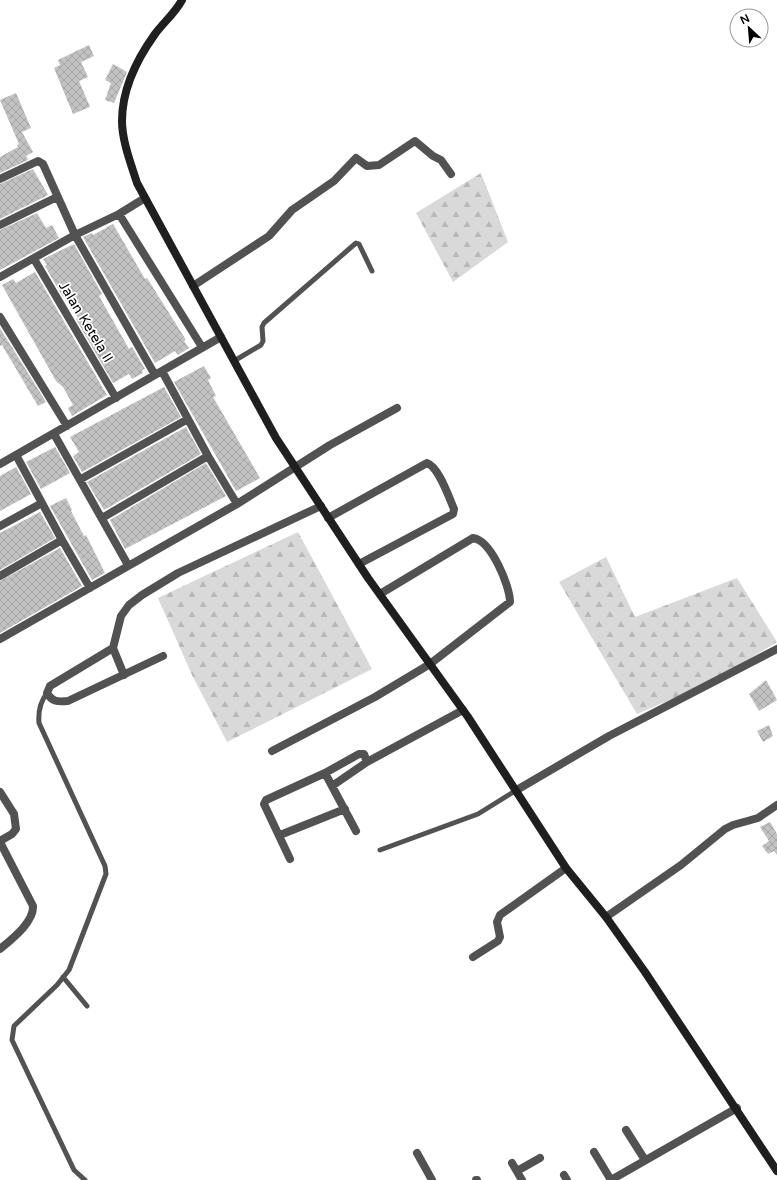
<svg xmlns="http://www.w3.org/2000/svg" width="777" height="1180" font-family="'Varela Round',sans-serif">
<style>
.forest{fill:url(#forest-firs)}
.building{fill:url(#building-cross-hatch)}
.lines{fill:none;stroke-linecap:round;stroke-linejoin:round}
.lane{stroke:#525252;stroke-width:5}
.street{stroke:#525252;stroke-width:8}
.secondary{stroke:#1f1f1f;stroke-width:8}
.labels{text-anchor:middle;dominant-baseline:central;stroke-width:3.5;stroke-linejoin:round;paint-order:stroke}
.street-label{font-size:14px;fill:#000;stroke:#fff}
</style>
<defs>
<pattern id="forest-firs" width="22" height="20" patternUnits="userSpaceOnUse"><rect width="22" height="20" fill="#d9d9d9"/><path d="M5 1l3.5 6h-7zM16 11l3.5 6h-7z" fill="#b8b8b8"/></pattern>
<pattern id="building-cross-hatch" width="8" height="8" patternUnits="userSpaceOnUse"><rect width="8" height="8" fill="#c2c2c2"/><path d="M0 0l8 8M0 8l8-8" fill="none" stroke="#a5a5a5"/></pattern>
</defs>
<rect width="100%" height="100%" fill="#fff"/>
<path class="forest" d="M481,173L508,242L453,282L416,213Z
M298,532L372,669L227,742L192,675L158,598Z
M606,557L635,617L737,578L777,642L711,682L637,714L559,582Z"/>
<path class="building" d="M89,45L94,56L81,62L88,77L79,81L90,107L73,114L54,68L60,65L58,60Z
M113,64L127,72L114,103L105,100L111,83L105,80Z
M16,93L31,128L22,132L33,152L26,156L28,160L0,173V157L18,147L17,145L19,144L0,100Z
M33,169L48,195L0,219V184Z
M37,213L46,228L52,225L59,238L0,270V230Z
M113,224L145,279L147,278L186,340L184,341L189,348L178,355L175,351L155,363L83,237L92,233L93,235Z
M74,244L102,294L99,296L129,349L132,347L145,369L142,370L143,373L132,379L129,374L113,383L76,319L78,318L65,295L63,297L45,266L47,265L43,259Z
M35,272L107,395L72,416L68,408L73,405L63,387L56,381L2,285L13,279L16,283Z
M0,328L46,402L38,406L2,345L0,346Z
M204,366L211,378L208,380L216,396L213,397L260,478L236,491L174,382Z
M164,387L181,417L82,472L73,456L79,452L70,437Z
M186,427L201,454L104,510L87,482Z
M55,447L70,473L41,489L26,462Z
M206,463L226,496L125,549L110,520Z
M16,467L31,494L0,511V476Z
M66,498L72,510L71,511L84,536L86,535L105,573L92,580L50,506Z
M40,512L55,538L0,570V533Z
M60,548L82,586L0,633V581Z
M766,680L777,700L759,711L749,694Z
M769,725L773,736L763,742L757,731Z
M770,822L777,834V855L774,851L768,854L762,846L769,841L760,827Z"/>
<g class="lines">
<path class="lane" d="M234,361L261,345L263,341L262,327L264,323L356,243L359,244L372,271
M47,693C40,702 38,711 39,723L105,866L106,874L69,970L57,985L14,1026L12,1040L74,1170L85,1180
M380,850L478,814L515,791
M63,977L87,1006"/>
<path class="street" d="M0,179L38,161L43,164L75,235L155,375
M119,214L202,347
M0,225L57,197
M34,259L116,398
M0,277L75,235L119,214L145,198
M193,286L269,236L292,210L334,181L356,158L367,166L379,165L415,141L433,156L441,160L451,174
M0,317L67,426
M162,371L208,456L237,504
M54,434L128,565
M16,455L62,540
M0,464L221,337
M81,479L188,419
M102,518L208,456
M328,518L427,463C439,467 449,498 454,509L453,514L359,564
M0,526L42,503
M0,576L62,540L90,588
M0,639L237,504L330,445L397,408
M113,648L124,675
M163,656L68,701C58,702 52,702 47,693L50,686L113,648L121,616L129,605L142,595L178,573L321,506
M272,751L375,697L430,664L510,602C510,586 491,540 473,538L380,594
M325,773L356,831
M332,786L367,762
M515,791L609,736L777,649
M0,792L14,814L16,829L12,834L0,841
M280,835L345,809
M0,842L33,906C34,922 12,939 0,949
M290,859L264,804L266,800L325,773L359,754H364L367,762L463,710
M606,917L681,865L725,829L733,825L758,818L777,805
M473,957L498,941L500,937L497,922L500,915L566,868
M626,1130L645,1160
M594,1152L611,1180
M417,1153L432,1180
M512,1163L522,1180
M517,1171L540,1158
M564,1175L567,1180
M476,1180H477
M611,1180L737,1108"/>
<path class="secondary" d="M182,0C175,13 164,22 155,34C137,59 122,89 122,121C122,141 131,164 137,183L276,438L368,578L468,717L566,868L606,917L645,972L777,1171"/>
</g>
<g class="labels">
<g class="street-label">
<text transform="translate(86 322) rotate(59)">Jalan Ketela II</text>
</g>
</g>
<g transform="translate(749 28) rotate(334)"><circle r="19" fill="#ffffff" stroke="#999999"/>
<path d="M0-3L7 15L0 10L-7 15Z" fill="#000000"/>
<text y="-6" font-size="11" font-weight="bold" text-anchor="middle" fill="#000000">N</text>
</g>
</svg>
